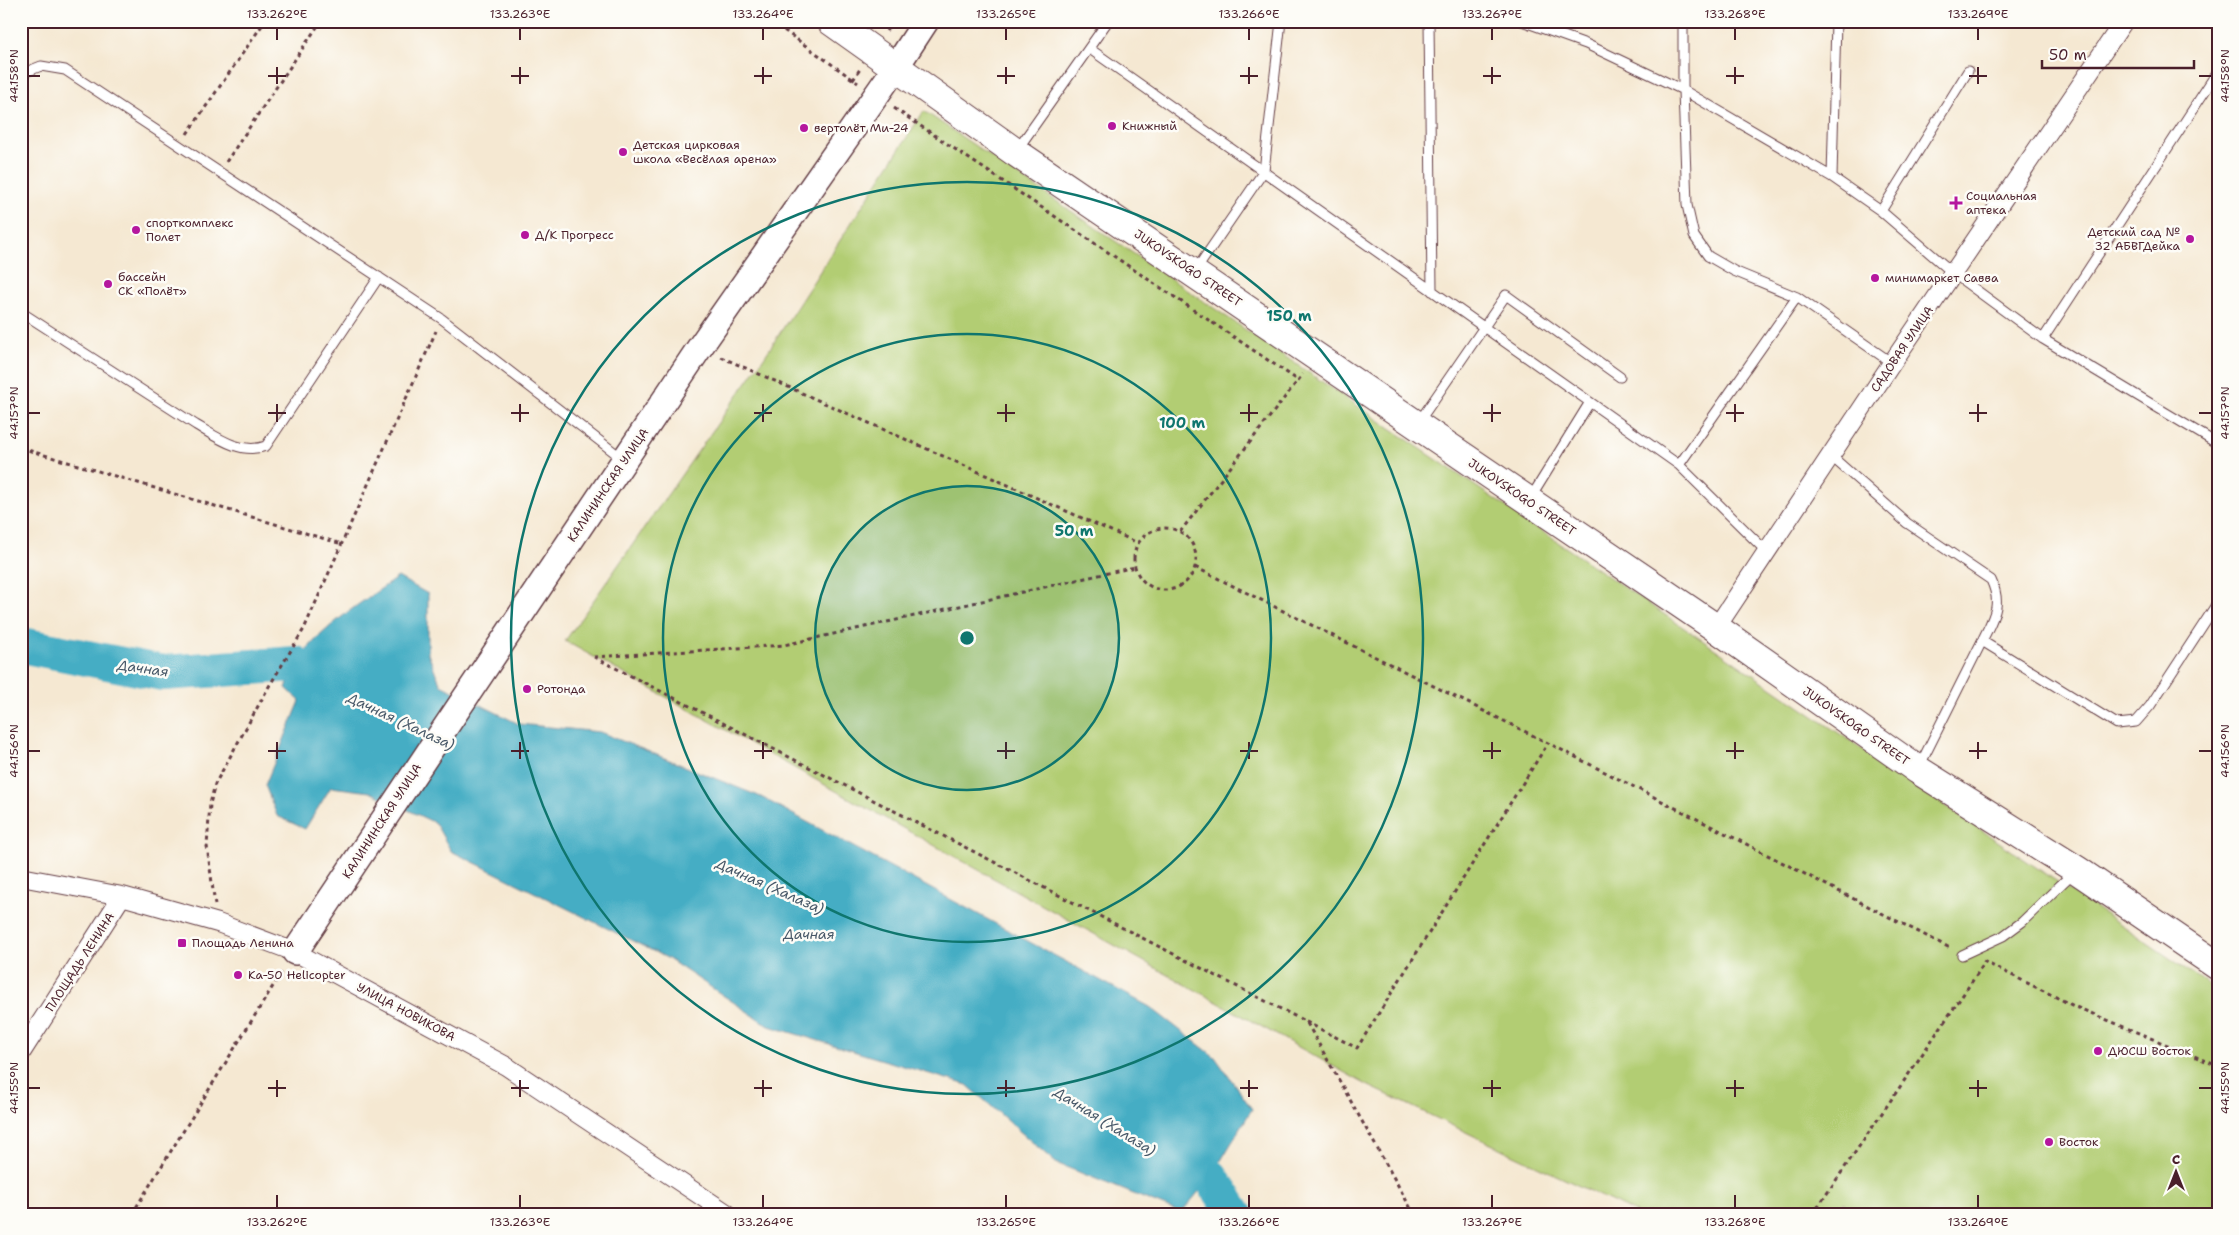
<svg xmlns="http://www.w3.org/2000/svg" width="2239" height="1235" font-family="'Shantell Sans',sans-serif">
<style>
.green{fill:#b2cd73;stroke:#7e764f}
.water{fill:#45adc4;stroke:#486678}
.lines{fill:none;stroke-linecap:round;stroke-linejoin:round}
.river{stroke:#45adc4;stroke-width:36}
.lane-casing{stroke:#643d44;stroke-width:11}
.street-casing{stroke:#643d44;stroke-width:20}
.secondary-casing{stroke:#643d44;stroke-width:28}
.primary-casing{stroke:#643d44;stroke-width:30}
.path{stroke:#643d44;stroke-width:3;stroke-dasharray:4 4;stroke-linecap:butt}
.lane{stroke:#fff;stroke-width:9}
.street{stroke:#fff;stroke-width:18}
.secondary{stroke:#fff;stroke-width:25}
.primary{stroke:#fff;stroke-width:28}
.ticks{fill:none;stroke:#4a1f2b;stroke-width:2}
.ring{fill:none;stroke:#0f766e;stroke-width:2.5}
.poi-dot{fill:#b5179e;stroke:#fdfcf7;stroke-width:2}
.labels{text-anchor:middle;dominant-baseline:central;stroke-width:5;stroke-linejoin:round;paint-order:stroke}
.poi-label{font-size:12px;fill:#4a1f2b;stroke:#fdfcf7;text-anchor:start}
.street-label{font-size:12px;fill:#4a1f2b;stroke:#fdfcf7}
.water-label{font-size:14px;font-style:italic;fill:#485868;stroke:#fdfcf7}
.centre{fill:#0f766e;stroke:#fdfcf7;stroke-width:2.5}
.ring-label{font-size:15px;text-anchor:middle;font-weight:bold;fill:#0f766e;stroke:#fdfcf7;stroke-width:5;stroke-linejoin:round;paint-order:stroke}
.neatline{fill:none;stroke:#4a1f2b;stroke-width:2}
.ticks-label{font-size:12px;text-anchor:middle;fill:#4a1f2b}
</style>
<rect width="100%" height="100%" fill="#fdfcf7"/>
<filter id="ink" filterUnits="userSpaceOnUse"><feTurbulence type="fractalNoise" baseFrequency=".02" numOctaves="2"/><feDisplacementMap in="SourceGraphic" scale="10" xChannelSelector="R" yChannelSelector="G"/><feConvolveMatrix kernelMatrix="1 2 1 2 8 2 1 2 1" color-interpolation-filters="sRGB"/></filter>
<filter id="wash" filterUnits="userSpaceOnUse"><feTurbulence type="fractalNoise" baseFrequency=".0096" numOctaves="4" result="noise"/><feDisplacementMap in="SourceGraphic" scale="20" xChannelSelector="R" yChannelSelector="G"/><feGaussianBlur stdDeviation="1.12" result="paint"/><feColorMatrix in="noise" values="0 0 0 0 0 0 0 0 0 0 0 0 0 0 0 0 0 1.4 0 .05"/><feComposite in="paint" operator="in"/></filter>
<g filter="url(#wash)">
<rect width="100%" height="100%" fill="#f5e8d2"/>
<path class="green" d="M924,111L2218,991V1214H1847L1844,1202L1834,1214H1638L1367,1085L565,641L765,356Z"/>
<path class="water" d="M398,577L428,594V654L441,685L519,724L600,732L761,797L1150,1007L1215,1057L1252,1109L1211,1177L1181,1213L1056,1163L967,1085L769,1026L667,958L451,851L435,823L370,792L331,787L305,829L277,816L265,785L300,701L286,688C289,680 292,670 297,663C319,628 365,600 398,577Z"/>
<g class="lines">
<path class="river" d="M21,645L163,673L296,664L338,691
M1165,1158L1211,1177L1235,1214"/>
</g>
</g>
<g filter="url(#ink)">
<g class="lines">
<defs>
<path id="lane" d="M1429,21L1432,291
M1522,21L1586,44L1683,90L1832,177L1881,211L1953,273L2043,339L2218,444
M1683,21V90L1687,205L1694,236L1708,256L1734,271L1797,297L1892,363
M1090,49L1679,465L1767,552
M21,74L41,66L65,70L442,319L623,459
M1017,150L1108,21
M1832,177L1836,21
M1881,211L1968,71
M1196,270L1264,171L1281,21
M21,312L196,425C218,438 241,455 266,446L379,277
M2043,339L2218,71
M1418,423L1506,295L1620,377
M1831,456L1907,523L1991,580C2003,605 1993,618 1982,641L2117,724L2136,722L2150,706L2218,602
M1679,465L1797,297
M1530,499L1590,402
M1919,767L1982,641
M1962,955L2003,936L2022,922L2075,871"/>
<path id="street" d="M1716,628L1892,363L2124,21
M21,877L122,896L218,923L295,952L506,1066L728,1214
M21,1053L122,896"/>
<path id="secondary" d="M295,952L700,347L896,67L926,21"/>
<path id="primary" d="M831,21L1015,152L1716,628L1918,770L2077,870L2218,966"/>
</defs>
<use href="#lane" class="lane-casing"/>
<use href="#street" class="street-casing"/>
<use href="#secondary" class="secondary-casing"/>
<use href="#primary" class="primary-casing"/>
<path class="path" d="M771,21L858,83
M886,31L893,21
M853,80L860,69
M894,108L1299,381
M187,134L265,21
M226,162L321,21
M721,357L1138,543
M21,448L342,544
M1134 559a31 31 0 1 1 62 0a31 31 0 1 1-62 0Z
M1180,532L1303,374
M1195,567L1548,743L1950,948
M594,657L1357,1048L1548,743
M594,657L784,645L1135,567
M215,905L207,846L210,804L215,784L268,688L304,629L436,331
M1983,961L2076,1007L2218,1066
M1307,1023L1414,1214
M132,1214L283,970
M1813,1214L1986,961"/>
<use href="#lane" class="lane"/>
<use href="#street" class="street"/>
<use href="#secondary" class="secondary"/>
<use href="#primary" class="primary"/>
</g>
</g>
<path class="ticks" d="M277,28V40M520,28V40M763,28V40M1006,28V40M1249,28V40M1492,28V40M1735,28V40M1978,28V40M277,67V84M520,67V84M763,67V84M1006,67V84M1249,67V84M1492,67V84M1735,67V84M1978,67V84M28,76H40M268,76H286M511,76H529M754,76H772M997,76H1015M1240,76H1258M1483,76H1501M1726,76H1744M1969,76H1987M2199,76H2212M277,404V422M520,404V422M763,404V422M1006,404V422M1249,404V422M1492,404V422M1735,404V422M1978,404V422M28,413H40M268,413H286M511,413H529M754,413H772M997,413H1015M1240,413H1258M1483,413H1501M1726,413H1744M1969,413H1987M2199,413H2212M277,742V759M520,742V759M763,742V759M1006,742V759M1249,742V759M1492,742V759M1735,742V759M1978,742V759M28,751H40M268,751H286M511,751H529M754,751H772M997,751H1015M1240,751H1258M1483,751H1501M1726,751H1744M1969,751H1987M2199,751H2212M277,1080V1097M520,1080V1097M763,1080V1097M1006,1080V1097M1249,1080V1097M1492,1080V1097M1735,1080V1097M1978,1080V1097M28,1088H40M268,1088H286M511,1088H529M754,1088H772M997,1088H1015M1240,1088H1258M1483,1088H1501M1726,1088H1744M1969,1088H1987M2199,1088H2212M277,1195V1208M520,1195V1208M763,1195V1208M1006,1195V1208M1249,1195V1208M1492,1195V1208M1735,1195V1208M1978,1195V1208"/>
<circle cx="967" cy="638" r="152" fill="#0f766e" fill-opacity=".12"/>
<g class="ring">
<circle cx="967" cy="638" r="152"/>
<circle cx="967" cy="638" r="304"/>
<circle cx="967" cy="638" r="456"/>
</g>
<g class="poi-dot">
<circle cx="1112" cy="126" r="5"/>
<circle cx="804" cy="128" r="5"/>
<circle cx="623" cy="152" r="5"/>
<path d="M1953.5 195.5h5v5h5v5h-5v5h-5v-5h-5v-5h5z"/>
<circle cx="136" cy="230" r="5"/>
<circle cx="525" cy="235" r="5"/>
<circle cx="2190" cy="239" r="5"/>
<circle cx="1875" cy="278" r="5"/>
<circle cx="108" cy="284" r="5"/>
<circle cx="527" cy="689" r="5"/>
<rect x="177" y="938" width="10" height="10" rx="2.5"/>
<circle cx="238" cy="975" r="5"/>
<circle cx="2098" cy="1051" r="5"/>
<circle cx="2049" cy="1142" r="5"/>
</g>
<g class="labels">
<g class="poi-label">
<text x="1122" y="126">Книжный</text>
<text x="814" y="128">вертолёт Ми-24</text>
<text x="633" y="145">Детская цирковая<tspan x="633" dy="14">школа «Весёлая арена»</tspan></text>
<text x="1966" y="196">Социальная<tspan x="1966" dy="14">аптека</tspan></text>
<text x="146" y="223">спорткомплекс<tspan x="146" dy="14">Полет</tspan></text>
<text x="2180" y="232" text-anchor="end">Детский сад №<tspan x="2180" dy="14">32 АБВГДейка</tspan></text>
<text x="535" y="235">Д/К Прогресс</text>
<text x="118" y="277">бассейн<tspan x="118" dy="14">СК «Полёт»</tspan></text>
<text x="1885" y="278">минимаркет Савва</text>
<text x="537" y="689">Ротонда</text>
<text x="192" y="943">Площадь Ленина</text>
<text x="248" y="975">Ka-50 Helicopter</text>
<text x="2108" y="1051">ДЮСШ Восток</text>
<text x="2059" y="1142">Восток</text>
</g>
<g class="street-label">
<text transform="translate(1188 268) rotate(34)">JUKOVSKOGO STREET</text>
<text transform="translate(1902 349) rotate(-56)">САДОВАЯ УЛИЦА</text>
<text transform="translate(608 485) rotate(-56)">КАЛИНИНСКАЯ УЛИЦА</text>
<text transform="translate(1522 497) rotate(34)">JUKOVSKOGO STREET</text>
<text transform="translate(1856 726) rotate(35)">JUKOVSKOGO STREET</text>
<text transform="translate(382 821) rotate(-57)">КАЛИНИНСКАЯ УЛИЦА</text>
<text transform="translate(80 962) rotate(-57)">ПЛОЩАДЬ ЛЕНИНА</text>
<text transform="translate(406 1012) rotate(28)">УЛИЦА НОВИКОВА</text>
</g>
<g class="water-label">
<text transform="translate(143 668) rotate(8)">Дачная</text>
<text transform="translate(401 721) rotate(25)">Дачная (Халаза)</text>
<text transform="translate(770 886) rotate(24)">Дачная (Халаза)</text>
<text x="809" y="934">Дачная</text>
<text transform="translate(1105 1121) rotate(32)">Дачная (Халаза)</text>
</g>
</g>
<circle cx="967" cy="638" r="8" class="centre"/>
<g class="ring-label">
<text x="1289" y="321">150 m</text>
<text x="1182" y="428">100 m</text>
<text x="1074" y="536">50 m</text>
</g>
<rect width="2239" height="1235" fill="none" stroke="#fdfcf7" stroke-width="55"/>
<g transform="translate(2176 1172)" stroke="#fdfcf7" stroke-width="4" paint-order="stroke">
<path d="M0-4L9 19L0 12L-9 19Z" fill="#4a1f2b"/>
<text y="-8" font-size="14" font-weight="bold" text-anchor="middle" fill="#4a1f2b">С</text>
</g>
<path d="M2042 60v8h152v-8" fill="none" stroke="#4a1f2b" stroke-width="2.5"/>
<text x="2049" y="60" font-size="15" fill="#4a1f2b" stroke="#fdfcf7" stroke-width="4" paint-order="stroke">50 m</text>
<rect x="28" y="28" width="2184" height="1180" class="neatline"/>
<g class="ticks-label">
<text x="277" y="18">133.262°E</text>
<text x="520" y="18">133.263°E</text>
<text x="763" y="18">133.264°E</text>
<text x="1006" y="18">133.265°E</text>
<text x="1249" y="18">133.266°E</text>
<text x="1492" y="18">133.267°E</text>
<text x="1735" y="18">133.268°E</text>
<text x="1978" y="18">133.269°E</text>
<text transform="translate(14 76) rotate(-90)" y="4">44.158°N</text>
<text transform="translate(2225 76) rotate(-90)" y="4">44.158°N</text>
<text transform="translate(14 413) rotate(-90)" y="4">44.157°N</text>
<text transform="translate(2225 413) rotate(-90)" y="4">44.157°N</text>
<text transform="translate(14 751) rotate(-90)" y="4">44.156°N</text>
<text transform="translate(2225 751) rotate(-90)" y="4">44.156°N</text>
<text transform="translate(14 1088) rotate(-90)" y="4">44.155°N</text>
<text transform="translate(2225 1088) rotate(-90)" y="4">44.155°N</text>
<text x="277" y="1226">133.262°E</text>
<text x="520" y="1226">133.263°E</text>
<text x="763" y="1226">133.264°E</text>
<text x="1006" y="1226">133.265°E</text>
<text x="1249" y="1226">133.266°E</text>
<text x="1492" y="1226">133.267°E</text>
<text x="1735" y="1226">133.268°E</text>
<text x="1978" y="1226">133.269°E</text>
</g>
</svg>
